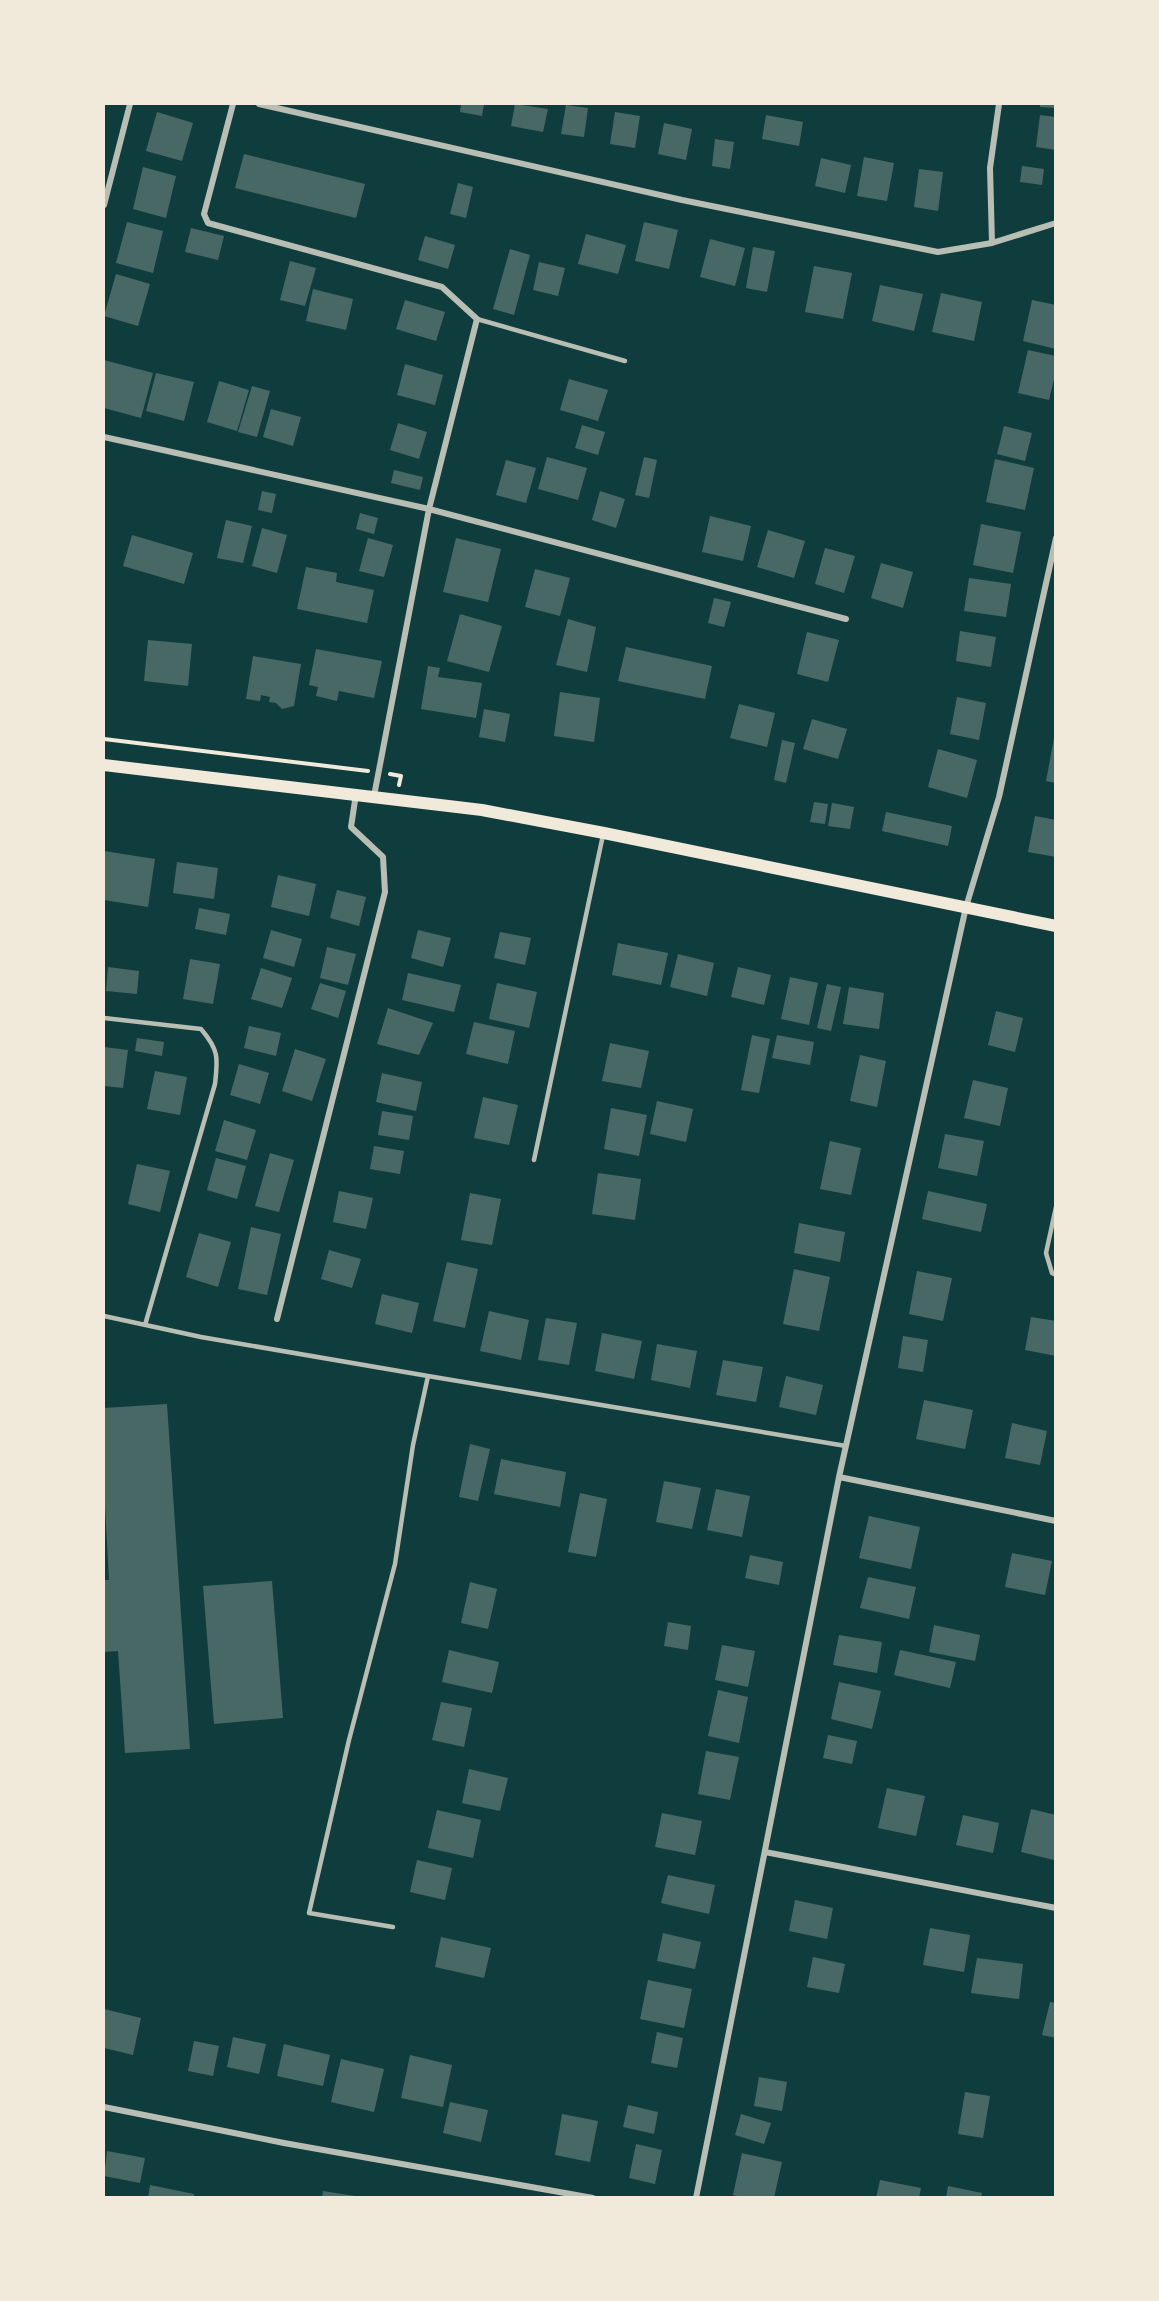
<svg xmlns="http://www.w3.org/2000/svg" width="1159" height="2301" font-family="Literata,serif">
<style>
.building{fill:#486865}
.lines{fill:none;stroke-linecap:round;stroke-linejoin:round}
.path{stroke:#f1e9da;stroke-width:4}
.service{stroke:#b8beb3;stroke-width:4.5}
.minor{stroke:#b8beb3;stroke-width:6}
.secondary{stroke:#f1e9da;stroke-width:12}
</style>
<rect width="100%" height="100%" fill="#0f3d3e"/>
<path class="building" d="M461,104H484L482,116L460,112Z
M515,104L548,109L543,132L511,126Z
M1040,104H1056V108L1040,107Z
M566,105L588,108L584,137L561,134Z
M157,112L193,123L182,161L146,151Z
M615,112L640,116L635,148L610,144Z
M766,115L803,122L799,146L762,139Z
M1040,115L1056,117V150L1036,147Z
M664,123L692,129L686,160L658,154Z
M715,139L734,142L730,169L712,166Z
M244,154L365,184L356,218L235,188Z
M864,157L894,163L887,201L857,196Z
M821,158L851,165L845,193L815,186Z
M1022,166L1044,169L1042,185L1020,182Z
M143,167L176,176L166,218L133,209Z
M919,169L943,172L938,211L914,207Z
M458,183L473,187L466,218L450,214Z
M127,222L163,231L153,273L116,263Z
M644,222L678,230L669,269L635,261Z
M191,228L224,236L218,260L185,252Z
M586,234L626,245L618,274L578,264Z
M425,236L455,245L448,269L418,260Z
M710,239L745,248L735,286L700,277Z
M753,247L775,251L767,292L746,288Z
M510,249L530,255L514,315L493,309Z
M290,261L316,268L305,306L280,300Z
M539,262L565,268L558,296L533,290Z
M814,266L852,273L843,319L805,312Z
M116,274L150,284L138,326L104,316Z
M880,285L923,294L914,331L872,321Z
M313,289L353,299L346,330L306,321Z
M941,293L982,302L974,341L932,332Z
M405,300L445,312L436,341L396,329Z
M1032,300L1056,305V349L1023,341Z
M1028,350L1056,356V371L1049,400L1018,393Z
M104,360L153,373L141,418L104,408L105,399H104Z
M405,364L443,375L435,405L397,395Z
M156,373L194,382L184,421L146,411Z
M569,379L608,390L598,421L560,410Z
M219,381L249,390L237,431L207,422Z
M252,386L270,391L257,437L238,432Z
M271,409L301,417L293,446L263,437Z
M398,423L427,432L419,459L390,450Z
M582,425L605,432L598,455L575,448Z
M1004,426L1032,433L1025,461L997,454Z
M547,457L587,468L578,500L538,489Z
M644,457L657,460L649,498L635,495Z
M995,459L1034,468L1025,510L986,502Z
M506,460L536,468L526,503L496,495Z
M394,470L423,477L420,490L391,483Z
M262,491L276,494L272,513L258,510Z
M600,491L625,499L616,528L592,520Z
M360,513L378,518L374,534L356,529Z
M710,516L751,526L743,561L702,552Z
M226,520L252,526L243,563L217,558Z
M981,524L1021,532L1013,573L973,565Z
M262,528L287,535L277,573L252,566Z
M768,530L805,541L794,578L757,567Z
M132,535L193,553L184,584L123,566Z
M368,538L393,545L384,577L359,571Z
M456,538L501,549L488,602L443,592Z
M825,548L855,556L844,593L815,584Z
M881,563L913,572L903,608L871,598Z
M306,567L337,573L336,582L374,590L367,623L297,609Z
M535,569L570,578L560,616L525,607Z
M969,578L1011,584L1006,617L964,611Z
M714,598L731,602L724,627L708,623Z
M460,614L502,626L489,672L447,661Z
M568,619L596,627L587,672L556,665Z
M960,631L996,637L991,667L956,661Z
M807,632L839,640L828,682L797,674Z
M148,640L192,644L188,686L144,681Z
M626,647L712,666L705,699L618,681Z
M316,649L382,661L374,698L339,691L337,701L316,696L318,687L309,685Z
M253,656L301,664L294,706L282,709L276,703L269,702L270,697L261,695L260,701L246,699Z
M428,666L440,668L438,677L482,683L476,718L421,709Z
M560,692L600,698L594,742L554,736Z
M957,697L986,703L979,740L950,734Z
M739,704L775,713L767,747L730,738Z
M484,709L510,714L505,742L479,737Z
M812,719L847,729L838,759L803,749Z
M1054,738H1056V783L1046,781Z
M782,740L795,743L786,783L774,780Z
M938,749L977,760L967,798L928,787Z
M814,802L828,804L825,824L810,822Z
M832,803L854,807L850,829L828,826Z
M886,812L952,826L948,846L882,831Z
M1035,816L1056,820V857L1028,852Z
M104,851L155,859L148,907L104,900Z
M177,862L218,868L214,899L173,893Z
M278,875L316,884L309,916L271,907Z
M337,890L366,897L359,926L330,918Z
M199,908L230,914L226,935L195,929Z
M271,930L302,939L294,967L263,958Z
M418,930L451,938L443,967L411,958Z
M500,932L531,938L525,965L494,958Z
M618,943L668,953L661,985L612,975Z
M327,947L356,954L348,985L320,978Z
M678,954L714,963L707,996L670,987Z
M190,959L220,964L213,1004L183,999Z
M108,967L139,971L137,994L106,991Z
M738,967L771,975L764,1005L731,997Z
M261,968L292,978L282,1008L251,999Z
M408,973L461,985L454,1012L402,1000Z
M790,977L818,983L809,1025L781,1019Z
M320,983L346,991L338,1018L311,1009Z
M497,983L537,992L529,1028L489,1019Z
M827,984L841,987L831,1031L817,1028Z
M849,987L884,993L879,1029L843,1024Z
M388,1008L433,1023L419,1055L377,1044Z
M996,1011L1023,1018L1015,1052L988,1045Z
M474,1022L515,1031L508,1064L466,1054Z
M249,1026L281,1033L276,1056L244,1048Z
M752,1035L770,1039L759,1093L741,1090Z
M777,1035L814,1042L810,1065L772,1058Z
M137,1038L164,1042L162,1056L135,1051Z
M610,1043L649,1051L641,1088L602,1081Z
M104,1047L128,1050L123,1088L104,1086Z
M295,1049L326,1059L312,1101L282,1091Z
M860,1055L886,1061L877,1107L850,1101Z
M239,1064L269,1073L260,1104L230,1095Z
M155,1071L187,1077L180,1115L147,1109Z
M382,1073L422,1082L416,1111L376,1102Z
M973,1080L1008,1088L1000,1126L964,1118Z
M483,1097L518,1105L509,1145L474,1138Z
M657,1101L693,1109L686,1142L650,1134Z
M611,1108L647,1115L639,1156L604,1149Z
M382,1111L413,1116L409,1140L378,1135Z
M224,1120L256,1130L247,1160L215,1151Z
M945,1134L984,1141L977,1176L938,1168Z
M830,1141L861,1148L851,1195L820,1189Z
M374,1146L404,1151L400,1174L370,1169Z
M270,1153L294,1160L279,1212L255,1206Z
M216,1158L246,1166L237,1199L207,1190Z
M137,1164L170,1171L160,1212L128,1204Z
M598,1173L641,1179L635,1220L592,1214Z
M339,1191L373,1198L366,1229L333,1222Z
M928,1191L987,1204L981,1232L922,1219Z
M470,1193L501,1199L492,1245L461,1240Z
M799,1223L845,1232L840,1262L794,1253Z
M251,1227L281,1234L267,1295L238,1289Z
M199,1233L231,1242L218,1287L186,1277Z
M329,1250L361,1259L352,1288L321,1279Z
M447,1262L478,1269L465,1328L433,1321Z
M794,1269L830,1277L819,1331L783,1324Z
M917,1271L952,1278L943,1321L909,1314Z
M382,1294L419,1303L412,1333L375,1324Z
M489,1311L529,1320L521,1360L480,1351Z
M1031,1317L1056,1321V1356L1025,1350Z
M546,1318L577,1323L569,1365L538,1360Z
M602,1333L642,1341L634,1379L595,1371Z
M903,1336L928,1340L923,1372L898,1368Z
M657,1344L697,1351L690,1388L651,1380Z
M723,1360L763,1367L756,1402L716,1395Z
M786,1376L823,1385L816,1415L779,1407Z
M924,1400L973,1410L965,1449L916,1439Z
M167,1404L190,1749L125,1753L118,1651L104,1652V1580H109L104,1488V1408Z
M1012,1423L1047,1431L1040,1465L1005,1458Z
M470,1444L490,1449L478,1501L459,1497Z
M501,1459L566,1472L560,1507L494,1494Z
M664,1481L701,1488L692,1529L656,1522Z
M716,1489L750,1496L742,1537L707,1530Z
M580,1493L607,1499L596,1557L568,1552Z
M869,1516L920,1527L911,1569L859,1558Z
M1012,1553L1052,1561L1045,1595L1005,1587Z
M750,1555L783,1562L779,1585L745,1578Z
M868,1577L916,1587L909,1619L860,1608Z
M272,1581L283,1718L214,1724L203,1586Z
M470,1582L497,1589L488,1629L461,1623Z
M668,1622L691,1626L688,1650L664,1646Z
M934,1625L980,1635L975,1661L929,1652Z
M839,1635L882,1642L877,1673L833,1665Z
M722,1645L755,1651L748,1687L715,1680Z
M449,1650L499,1662L492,1693L442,1682Z
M900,1650L956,1662L950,1688L894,1675Z
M839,1682L881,1691L872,1729L831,1719Z
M718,1690L748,1697L739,1743L708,1736Z
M441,1702L472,1708L464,1747L432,1740Z
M828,1735L857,1741L852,1764L823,1758Z
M706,1751L739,1757L730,1800L698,1794Z
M469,1769L508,1778L500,1811L462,1803Z
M887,1788L925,1796L916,1836L878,1828Z
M1031,1809L1056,1815L1054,1860L1021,1852Z
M437,1810L481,1820L473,1858L428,1848Z
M662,1813L702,1821L695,1855L655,1847Z
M963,1815L999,1823L993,1853L956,1845Z
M417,1860L452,1868L445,1900L410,1892Z
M668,1875L715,1885L709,1914L661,1903Z
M795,1900L833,1908L827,1939L789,1931Z
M930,1928L970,1935L964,1972L923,1965Z
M663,1933L701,1942L695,1969L657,1961Z
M441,1937L491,1948L484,1978L435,1967Z
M813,1957L845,1964L839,1993L807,1987Z
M977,1958L1023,1964L1019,1999L971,1993Z
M648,1980L692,1989L684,2028L640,2019Z
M1050,2002L1056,2003V2038L1042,2035Z
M104,2009L141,2018L133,2055L104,2048Z
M657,2032L683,2038L677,2068L651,2063Z
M233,2037L266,2044L259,2074L227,2067Z
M194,2041L219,2046L213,2076L188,2071Z
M284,2044L330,2055L323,2086L277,2076Z
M410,2055L452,2065L443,2107L401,2098Z
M341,2059L384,2069L374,2112L331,2102Z
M759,2077L787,2082L782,2111L754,2106Z
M965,2092L990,2096L983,2138L958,2134Z
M450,2102L488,2110L481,2142L443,2133Z
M628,2105L658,2112L654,2134L623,2127Z
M562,2114L598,2121L590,2162L555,2155Z
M741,2114L771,2123L764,2144L735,2135Z
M636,2144L662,2150L655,2184L629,2178Z
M107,2151L145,2158L140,2183L104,2176Z
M742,2153L782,2162L774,2198H745L733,2195Z
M880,2180L921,2188L919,2198H876Z
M150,2185L194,2194V2198H148Z
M948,2186L982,2193L981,2198H946Z
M323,2191L355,2196V2198H322Z"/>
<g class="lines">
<path class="path" d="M104,739L368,771
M390,774L401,776L399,785"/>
<path class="service" d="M477,319L625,361
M104,1018L201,1029C219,1050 218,1058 215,1084L145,1325
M534,1160L603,835
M1056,1207L1046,1253L1052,1273L1056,1275
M104,1316L201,1337L428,1376
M393,1927L309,1913L349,1740L395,1564L413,1445L428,1376L846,1446"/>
<path class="minor" d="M233,104L204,214L208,223L442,287L477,319L429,509L374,796
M259,104L682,200L938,252L992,243L1056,223
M104,205L130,104
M992,243L990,168L999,104
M104,437L429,509L846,619
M277,1319L385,892L383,857L351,827L356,794
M839,1477L1056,1521
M765,1852L1056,1908
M104,2107L284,2143L593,2198
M696,2198L839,1477L966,907L999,797L1056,538"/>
<path class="secondary" d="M104,765L482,810L604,833L1056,926"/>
</g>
<rect width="1159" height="2301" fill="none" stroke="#f1e9da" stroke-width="210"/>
</svg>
